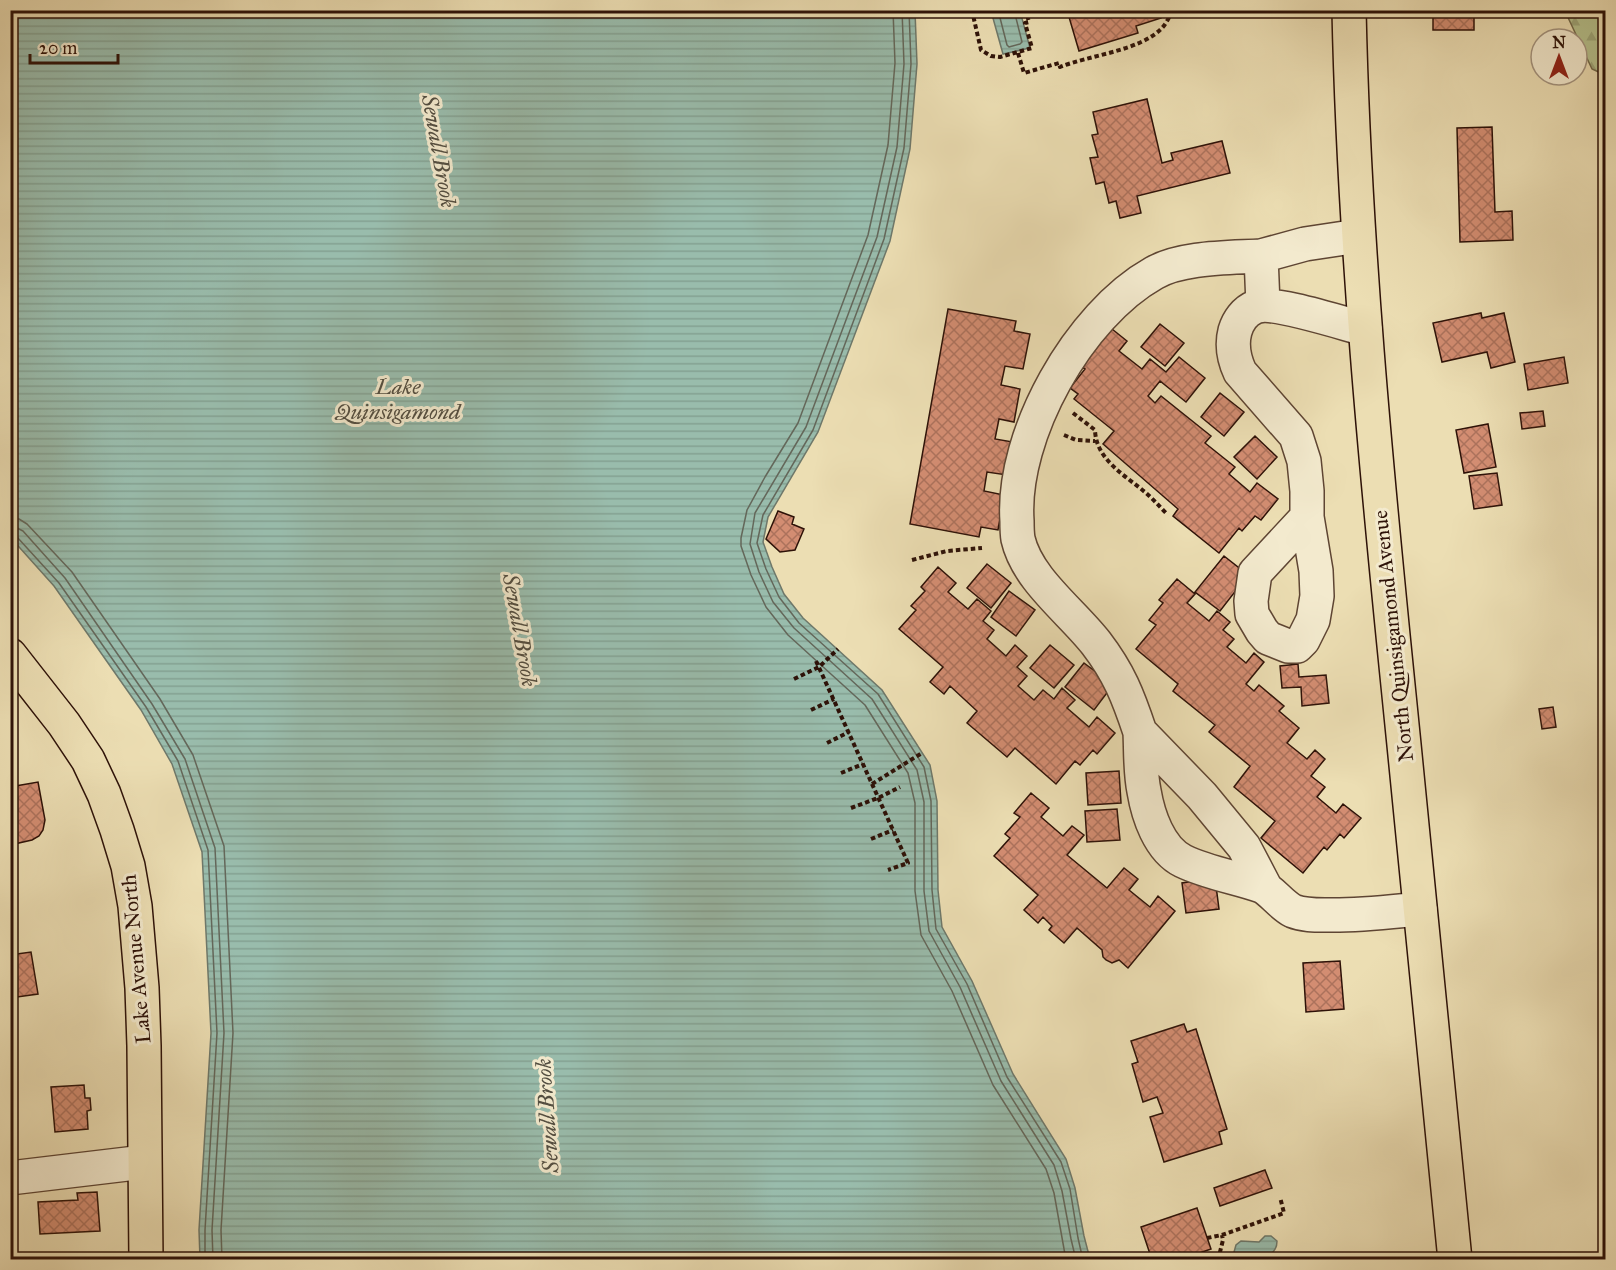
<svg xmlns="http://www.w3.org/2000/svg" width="1616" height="1270" font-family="'IM FELL Great Primer',serif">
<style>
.forest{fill:url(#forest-firs);stroke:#726a4b;stroke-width:1.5}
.water{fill:url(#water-rules);stroke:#6e786a;stroke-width:1.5}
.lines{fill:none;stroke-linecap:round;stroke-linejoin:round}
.shore{stroke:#64675a;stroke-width:1.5}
.building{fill:url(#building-cross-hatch);stroke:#2e1208;stroke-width:1.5}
.minor-casing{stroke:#5e4533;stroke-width:36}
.major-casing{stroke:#2e1208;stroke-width:36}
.path{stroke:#2e1208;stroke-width:4;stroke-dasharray:4.5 3;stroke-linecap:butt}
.minor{stroke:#f3eace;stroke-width:33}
.major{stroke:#ecdeb3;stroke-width:33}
.labels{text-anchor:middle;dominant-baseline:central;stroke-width:6;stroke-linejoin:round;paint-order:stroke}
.street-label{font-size:21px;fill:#2e1208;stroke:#f3eace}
.water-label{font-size:22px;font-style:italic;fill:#534e41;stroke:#f3eace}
</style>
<defs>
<pattern id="forest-firs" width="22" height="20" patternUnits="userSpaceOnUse" patternTransform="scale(1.5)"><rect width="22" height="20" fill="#b6c28e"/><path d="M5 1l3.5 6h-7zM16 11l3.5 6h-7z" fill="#9da679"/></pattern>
<pattern id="water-rules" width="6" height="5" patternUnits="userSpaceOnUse" patternTransform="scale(1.5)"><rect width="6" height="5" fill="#99bcac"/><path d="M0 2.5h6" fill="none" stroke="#84a192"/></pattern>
<pattern id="building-cross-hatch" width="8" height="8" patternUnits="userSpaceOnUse" patternTransform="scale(1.5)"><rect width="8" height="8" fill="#d38d72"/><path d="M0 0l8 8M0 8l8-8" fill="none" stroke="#ac725c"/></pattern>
</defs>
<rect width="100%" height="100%" fill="#ecdeb3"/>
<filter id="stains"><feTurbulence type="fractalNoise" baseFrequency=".00333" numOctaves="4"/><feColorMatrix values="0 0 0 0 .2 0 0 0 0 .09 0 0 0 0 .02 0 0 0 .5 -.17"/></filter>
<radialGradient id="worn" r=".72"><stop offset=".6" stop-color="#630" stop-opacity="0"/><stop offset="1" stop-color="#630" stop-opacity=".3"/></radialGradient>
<path class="forest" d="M1565,11H1605V75L1592,69Z"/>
<path class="water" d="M10,11H915L917,64L910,149L890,241L818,432L768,517L763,542L772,567L784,594L803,618L882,690L930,765L937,801L938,890L942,927L972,981L1013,1074L1066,1159L1075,1188L1084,1236L1090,1259H200L199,1230L211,1033L202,852L172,764L141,710L54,586L11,538Z
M991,11H1020L1030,48L1003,54Z
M1265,1236H1271L1277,1241C1277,1261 1251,1260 1236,1259L1234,1252L1236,1245L1241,1241L1259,1242Z"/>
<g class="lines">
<path class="shore" d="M893,10L895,63L888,145L868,235L798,423L765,477L747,510L741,538V546L751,575L766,607L788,635L865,705L908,773L915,803V891L921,935L952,991L993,1085L1046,1169L1054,1193L1066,1260
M902,10L904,64L897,147L877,237L806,427L755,513L750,544L759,572L773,602L794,628L872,699L917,770L924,802V891L929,931L960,987L1001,1081L1054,1165L1062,1191L1071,1239L1076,1260
M909,10L911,64L904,148L884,239L813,430L763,515L757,543L766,569L779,597L799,623L878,694L924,767L931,801L932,890L936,929L967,984L1007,1077L1061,1162L1070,1189L1078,1238L1083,1260
M998,10L1007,45L1009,47L1020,44L1022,42L1014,10
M10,518L19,519L27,524L72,572L160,699L193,755L224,846L233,1033L221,1230L222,1260
M10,527L17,528L23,531L65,578L152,704L185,759L215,848L224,1033L212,1230L213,1260
M10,535L17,537L59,583L146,707L178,761L208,850L217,1033L205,1230V1260"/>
</g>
<path class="building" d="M1159,10L1161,18L1136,26L1138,33L1079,51L1069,17L1093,10Z
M1421,10H1468V12H1474V30H1433V16H1421Z
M1147,99L1162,163L1173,160L1171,153L1222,141L1230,173L1137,196L1141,213L1120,218L1116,201L1109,203L1104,182L1096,184L1090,158L1098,157L1092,135L1098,134L1093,112Z
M1492,127L1495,212L1512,211L1513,240L1460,242L1457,128Z
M948,309L1016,321L1014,331L1030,334L1023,369L1005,366L1001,385L1020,389L1014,422L999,419L995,439L1013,442L1007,475L987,472L984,491L1004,495L998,530L981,527L979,537L910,524Z
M1481,313L1482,318L1504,313L1515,362L1491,368L1487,352L1442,362L1433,323Z
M1160,324L1184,343L1165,366L1141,347Z
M1107,325L1127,341L1119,351L1142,369L1150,359L1166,372L1179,357L1205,378L1186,402L1160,381L1148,396L1155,403L1161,396L1211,436L1205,443L1235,467L1229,474L1250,492L1257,483L1278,499L1261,520L1255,516L1242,531L1239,528L1219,553L1173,516L1178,509L1103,444L1114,431L1074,399L1078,394L1070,388L1085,369L1080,366Z
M1564,357L1568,383L1528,390L1524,364Z
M1220,393L1244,412L1224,436L1201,417Z
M1543,411L1545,426L1522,429L1520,413Z
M1488,424L1496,467L1464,473L1456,430Z
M1255,436L1277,457L1257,479L1234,457Z
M1497,473L1502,505L1474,509L1469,476Z
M778,511L794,517L792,524L804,529L795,550L780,552L766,539Z
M1224,556L1248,575L1220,611L1195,592Z
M987,564L1011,583L991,608L967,588Z
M938,567L956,583L948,592L968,609L977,599L991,611L983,621L994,630L987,639L1006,656L1015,645L1027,656L1017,667L1027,676L1018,686L1034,700L1043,690L1054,699L1062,688L1075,700L1067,708L1089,727L1097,717L1115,733L1097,754L1093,750L1080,765L1075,761L1056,784L1015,748L1007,757L967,723L977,711L950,686L944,694L930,682L943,667L899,629L916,610L911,606L925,591L921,587Z
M1177,579L1195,594L1187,603L1209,621L1217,611L1230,622L1223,630L1234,639L1227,647L1246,663L1254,653L1264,662L1246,684L1254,691L1259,685L1284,706L1279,711L1299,728L1287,743L1307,759L1315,750L1325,759L1311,776L1325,787L1317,797L1336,813L1343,804L1361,818L1344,838L1340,834L1327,850L1324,847L1303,873L1261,838L1275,821L1234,787L1250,766L1209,732L1215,725L1173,691L1178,684L1136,649L1156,625L1149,620L1163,603L1159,600Z
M1009,591L1035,610L1016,636L991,617Z
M1050,645L1074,665L1054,688L1030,668Z
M1084,663L1113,685L1094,710L1065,687Z
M1298,664L1299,677L1326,675L1329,703L1302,706L1301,687L1282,688L1280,666Z
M1553,707L1556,727L1542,729L1539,709Z
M1606,753V792L1599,754Z
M1119,771L1121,803L1088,805L1086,773Z
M38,782L45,820L43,830L39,836L32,840L10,845V787Z
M1031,793L1049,808L1041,817L1063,836L1072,826L1084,835L1067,855L1107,888L1124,868L1138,879L1129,890L1150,907L1158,896L1175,911L1128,968L1119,960L1112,963L1106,960L1103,957L1102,950L1077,928L1064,943L1049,930L1052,926L1043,917L1038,923L1024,910L1038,895L994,856L1010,838L1005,834L1020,817L1014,813Z
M1117,809L1120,840L1087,842L1085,811Z
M1215,878L1219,909L1186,913L1182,883Z
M31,952L38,994L10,998V955Z
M1340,961L1344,1009L1306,1012L1303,963Z
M1184,1024L1187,1032L1196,1029L1227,1129L1219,1132L1222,1144L1164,1162L1150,1117L1163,1113L1157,1097L1143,1102L1132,1064L1138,1062L1131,1041Z
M84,1085L85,1098H90L91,1110L87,1111L88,1129L55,1132L51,1087Z
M1265,1170L1272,1188L1220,1206L1214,1188Z
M97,1192L100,1231L40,1234L38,1202L78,1200L77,1193Z
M1197,1208L1211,1249L1179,1260H1152L1141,1227Z"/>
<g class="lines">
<defs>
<path id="minor" d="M1261,256L1305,244L1358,236
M1307,517L1255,573L1251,601L1252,614L1262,631L1268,638L1288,646H1297L1303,640L1313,620L1317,596L1316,571L1307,517V491L1304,461L1296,436L1240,372C1234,359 1231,346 1235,331C1238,321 1245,311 1255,307C1272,300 1345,324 1365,329
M1140,732C1128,696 1119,673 1096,643C1071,611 1027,579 1018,539C1017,533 1017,526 1017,521C1011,435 1079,315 1154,273C1182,257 1229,258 1261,256L1263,305
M1265,887L1244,847L1202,796L1140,732C1141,751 1140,772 1144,791C1148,815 1159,849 1183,861C1208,873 1235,877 1261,886C1271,890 1281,905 1293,911C1303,915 1314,915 1325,915C1357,916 1388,912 1420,909
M10,1178L144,1162"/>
<path id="major" d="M1349,10C1354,239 1376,468 1399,695C1418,883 1436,1071 1455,1260
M10,655L64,724L88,760L104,794L117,830L128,866L135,906L142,988L144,1046L146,1260"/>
</defs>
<use href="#minor" class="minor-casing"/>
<use href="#major" class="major-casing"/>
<path class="path" d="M975,10L973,15L981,50L991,56L1000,57L1032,48L1025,23L1029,22L1026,11L1021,12V10
M1028,16L1049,12
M1018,53L1024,73L1059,63L1060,67C1090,55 1140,51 1162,28C1166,24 1169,17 1172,12V10
M1073,413L1095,430C1096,460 1125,475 1146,493C1153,499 1159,506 1166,513
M1064,435L1076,440L1095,441
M912,560L947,551L982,548
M816,661L908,863L888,870
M794,679L819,667L838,649
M811,710L834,699
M827,743L849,732
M841,773L863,764
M872,784L922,753
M851,808L878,798L900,787
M871,839L893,830
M1207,1238L1222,1235L1284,1213L1280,1197
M1218,1260L1223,1240L1222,1235"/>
<use href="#minor" class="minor"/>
<use href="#major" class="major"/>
</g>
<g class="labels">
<g class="street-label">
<text transform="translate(1393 636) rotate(-96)">North Quinsigamond Avenue</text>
<text transform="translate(136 959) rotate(-95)">Lake Avenue North</text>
</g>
<g class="water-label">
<text transform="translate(439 151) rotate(80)">Sewall Brook</text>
<text x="398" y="386">Lake<tspan x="398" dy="25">Quinsigamond</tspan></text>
<text transform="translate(520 630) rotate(80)">Sewall Brook</text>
<text transform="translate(547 1116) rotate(-94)">Sewall Brook</text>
</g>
</g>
<rect width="1616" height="1270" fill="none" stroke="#ecdeb3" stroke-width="36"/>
<rect x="12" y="12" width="1592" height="1246" fill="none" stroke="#2e1208" stroke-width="3"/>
<rect x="18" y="18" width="1580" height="1234" fill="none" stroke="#2e1208" stroke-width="1.5"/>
<g transform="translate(1559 57)"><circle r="28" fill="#f3eace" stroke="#a4947f" stroke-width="1.5"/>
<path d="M0-4.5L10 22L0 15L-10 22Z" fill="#8f2418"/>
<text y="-9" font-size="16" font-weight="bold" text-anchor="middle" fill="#2e1208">N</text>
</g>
<path d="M30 54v9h88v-9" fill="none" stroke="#2e1208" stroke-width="3"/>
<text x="39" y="54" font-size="18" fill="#2e1208" stroke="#f3eace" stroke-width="4.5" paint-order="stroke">20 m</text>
<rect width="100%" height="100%" filter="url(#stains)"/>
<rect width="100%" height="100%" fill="url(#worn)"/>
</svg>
